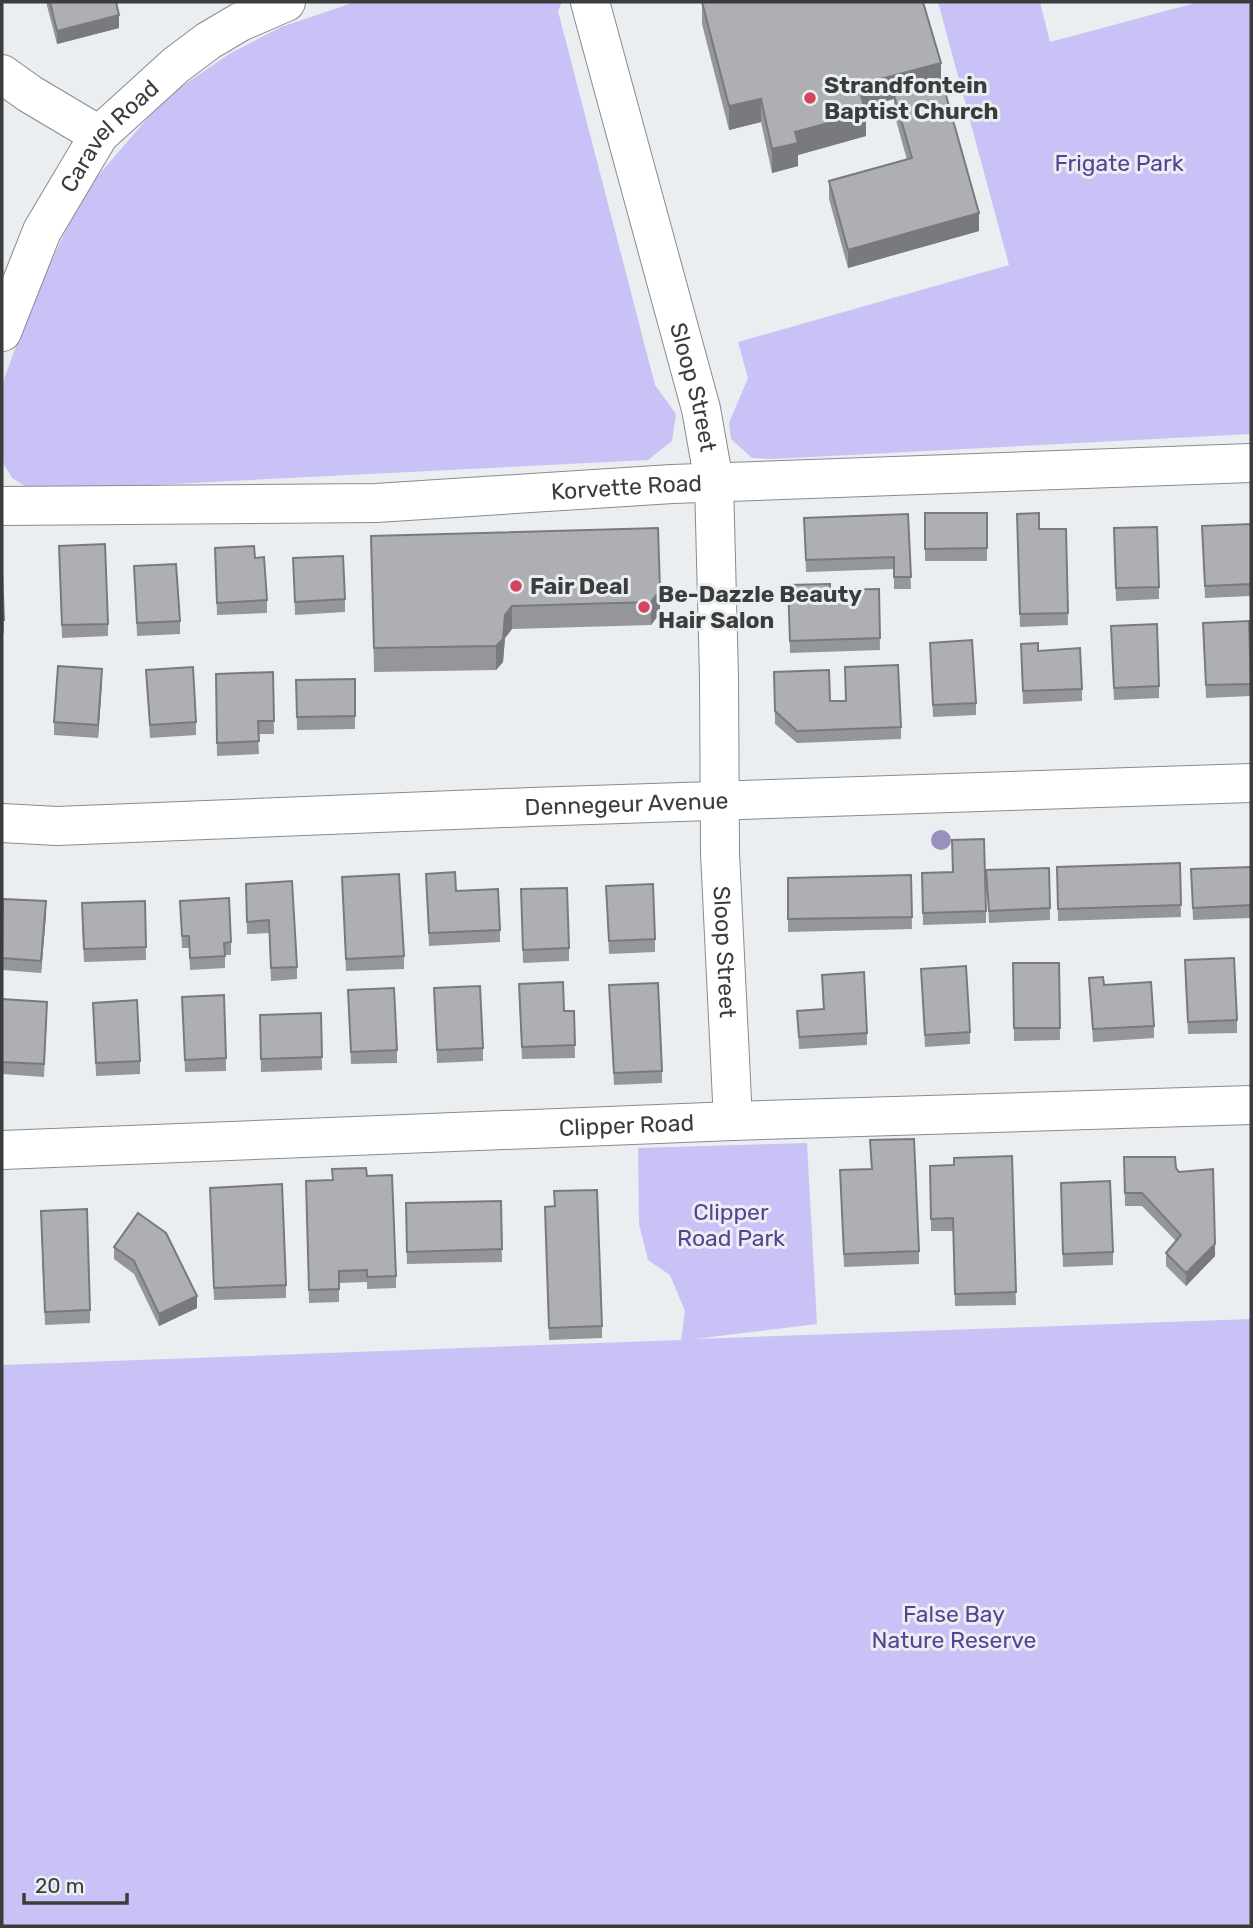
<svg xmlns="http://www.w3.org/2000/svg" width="1253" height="1928" font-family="Rubik,sans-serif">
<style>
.green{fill:#c9c2f6}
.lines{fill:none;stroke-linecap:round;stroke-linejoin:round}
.minor-casing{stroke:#888b8d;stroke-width:40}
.minor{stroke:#fff;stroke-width:38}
.tree{fill:#9990be}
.wall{fill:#959699}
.shaded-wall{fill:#797a7d}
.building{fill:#adafb2;stroke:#797a7d;stroke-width:2}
.poi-dot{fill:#d4445e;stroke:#ebeef1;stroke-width:2.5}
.labels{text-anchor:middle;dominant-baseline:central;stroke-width:6;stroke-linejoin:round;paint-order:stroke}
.poi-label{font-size:23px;font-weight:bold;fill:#3b3d3d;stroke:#ebeef1;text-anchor:start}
.street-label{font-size:23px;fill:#3b3d3d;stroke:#ebeef1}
.park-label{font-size:23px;fill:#564394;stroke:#ebeef1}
</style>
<rect width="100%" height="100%" fill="#ebeef1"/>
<path class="green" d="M355,2H562L558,11L655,385L676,414L672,441L648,460L33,491L12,478L2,461V385L30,307L83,193L165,98L229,54L281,27Z
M938,2H1040L1050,42L1199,2H1251V434L773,459L752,458L731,439L729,423L748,378L738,342L1009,265Z
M807,1143L817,1324L695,1339L1251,1319V1926H2V1365L681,1340L685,1311L670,1275L648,1260L639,1224L638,1148Z"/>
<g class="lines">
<defs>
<g id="minor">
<path id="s1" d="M590,2L701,409L714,482L719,677L720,853L733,1121"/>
<path d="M2,74L30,94L99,135"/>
<path id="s2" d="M2,332L42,231L99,135L176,65L208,41L240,22L286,2"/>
<path id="s3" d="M2,506L376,503L672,484L1251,463"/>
<path id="s4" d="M2,823L57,826L531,807L1251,783"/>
<path id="s5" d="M2,1150L733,1121L1251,1105"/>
</g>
</defs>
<use href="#minor" class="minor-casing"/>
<use href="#minor" class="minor"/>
</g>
<circle class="tree" cx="941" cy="840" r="10"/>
<path class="wall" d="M46,2H116L119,28L57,44Z
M702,2L941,81L979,231L848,268L829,199V181L907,160L894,113V99L864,107L866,136L798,155V166L772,173L761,122L729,130L702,24Z
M925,513H987V561H925Z
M908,514L911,589H894V569L806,572L804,518Z
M1017,514L1039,529H1066L1068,625L1020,627Z
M1251,524V596L1205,598L1202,526Z
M658,528L660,613L651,625L512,629L505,638L503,662L496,670L374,672L371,536Z
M1114,541L1159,587V599L1116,601Z
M215,548L255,558L267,600V613L217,615Z
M293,558L345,599V612L295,615Z
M59,559L108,624V636L62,638Z
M134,566L180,621V634L137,636Z
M2,571L4,620V633H2Z
M788,585L830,590L879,589L880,650L790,653Z
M1203,623L1251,677V696L1206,698Z
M1111,626L1159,686V698L1114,700Z
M930,643L976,703V715L933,717Z
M1038,651L1082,689V701L1023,704L1021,657Z
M146,670L196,722V735L150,738Z
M273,672L274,734H258L259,754L217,756L216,674Z
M774,672L830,701L901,727V739L797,743L775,724Z
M355,679V729L297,730L296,680Z
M102,682L98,738L54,735V722Z
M1180,863L1181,917L1058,921L1057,867Z
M1049,868L1050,920L989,923L986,870Z
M1191,869L1251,885V918L1193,920Z
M922,873L986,911V923L923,925Z
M426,874L456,891L500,930V942L429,946Z
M911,875L912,929L788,932V878Z
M342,877L404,956V969L346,971Z
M246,884L297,967V979L271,981L269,933L247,934Z
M606,886L655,939V952L609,954Z
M521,889L569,948V961L523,963Z
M145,901L146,960L84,962L82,915Z
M180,901L231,942V955H225V968L190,970L189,948H182Z
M46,914L41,973L2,970V921Z
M1013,963H1059L1060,1040L1014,1041Z
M921,969L970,1032V1044L925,1047Z
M1185,973L1237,1020V1033L1188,1034Z
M822,975L867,1033V1045L799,1049L797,1011L823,1009Z
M1089,978L1104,985L1154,1026V1038L1093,1042Z
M609,985L662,1071V1083L614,1085Z
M434,988L483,1048V1061L437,1063Z
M348,990L397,1050V1063L351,1064Z
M182,997L226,1058V1071L185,1072Z
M519,997L564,1011H574L575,1058L522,1059Z
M2,999L47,1014L44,1077L2,1074Z
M93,1003L140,1061V1074L96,1076Z
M321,1013L322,1070L261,1072L260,1015Z
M870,1140L919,1251V1264L844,1267L840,1170L871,1169Z
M1012,1156L1016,1305L955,1306L953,1231H931L930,1178L954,1165Z
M1124,1157L1176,1168L1215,1256L1186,1286L1166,1266V1253L1176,1241L1142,1206H1125Z
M332,1169L367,1176L396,1276V1288L367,1289V1282L339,1283V1302L309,1303L306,1193L332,1180Z
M554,1191L602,1326V1338L549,1340L545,1219L554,1206Z
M1061,1195L1113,1252V1265L1063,1267Z
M210,1200L286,1285V1298L214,1300Z
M501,1201L502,1262L407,1264L406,1203Z
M41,1224L90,1310V1323L45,1325Z
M114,1247L197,1308L159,1326L134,1274L114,1259Z"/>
<path class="shaded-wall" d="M119,15V28L57,44V31Z
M941,63V86L894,95V99L858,109V85Z
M761,99V122L729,130V106Z
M866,113V136L798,155V166L772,173V149L795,132Z
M979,213V231L848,268V250Z
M660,590V613L651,625V602Z
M512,606V629L505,638L503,662L496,670V646L505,615Z
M102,669V682L98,738V725Z
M46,901V914L41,973V961Z
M1215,1244V1256L1186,1286V1273Z
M197,1296V1308L159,1326V1314Z"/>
<path class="building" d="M50,2H116L119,15L57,31Z
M702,2H923L941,63L858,85L866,113L795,132L798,143L772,149L761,99L729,106Z
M942,81L979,213L848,250L829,181L912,158L894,95Z
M925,513H987V548L925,549Z
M1039,513V529H1066L1068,613L1020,614L1017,514Z
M908,514L911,577H894V557L806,560L804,518Z
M1251,524V584L1205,586L1202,526Z
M1157,527L1159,587L1116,588L1114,528Z
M658,528L660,590L651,602L512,606L505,615L503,639L496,646L374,648L371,536Z
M105,544L108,624L62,625L59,546Z
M254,546L255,558L264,557L267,600L217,603L215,548Z
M343,556L345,599L295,602L293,558Z
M176,564L180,621L137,623L134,566Z
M2,571L4,620H2Z
M830,584V590L879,589L880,638L790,641L788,585Z
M1249,621L1251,684L1206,685L1203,623Z
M1157,624L1159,686L1114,688L1111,626Z
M972,640L976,703L933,705L930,643Z
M1038,643V651L1080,648L1082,689L1023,691L1021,644Z
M898,665L901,727L797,731L775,711L774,672L829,670L830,701H846L845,667Z
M58,666L102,669L98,725L54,722Z
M193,667L196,722L150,725L146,670Z
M273,672L274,721H258L259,741L217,743L216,674Z
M355,679V716L297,717L296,680Z
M984,839L986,911L923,913L922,873L953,872L952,840Z
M1180,863L1181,905L1058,909L1057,867Z
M1251,867V905L1193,908L1191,869Z
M1049,868L1050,908L989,911L986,870Z
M455,872L456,891L498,889L500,930L429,933L426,874Z
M399,874L404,956L346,959L342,877Z
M911,875L912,917L788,919V878Z
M292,881L297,967L271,968L269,920L247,922L246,884Z
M653,884L655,939L609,941L606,886Z
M567,888L569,948L523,950L521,889Z
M229,898L231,942L224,943L225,956L190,958L189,936H182L180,901Z
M3,899L46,901L41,961L2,958Z
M145,901L146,947L84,949L82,903Z
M1234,958L1237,1020L1188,1022L1185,960Z
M1013,963H1059L1060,1028H1014Z
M966,966L970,1032L925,1035L921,969Z
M864,972L867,1033L799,1037L797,1011L824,1009L822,975Z
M1103,977L1104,985L1151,982L1154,1026L1093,1029L1089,978Z
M563,982L564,1011H574L575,1045L522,1047L519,984Z
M658,983L662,1071L614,1073L609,985Z
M480,986L483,1048L437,1050L434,988Z
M394,988L397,1050L351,1052L348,990Z
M224,995L226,1058L185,1060L182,997Z
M2,999L47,1002L44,1064L2,1062Z
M137,1000L140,1061L96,1063L93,1003Z
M321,1013L322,1057L261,1059L260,1015Z
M914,1139L919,1251L844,1254L840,1170L872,1169L870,1140Z
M1012,1156L1016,1292L955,1294L953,1218L931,1219L930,1166L954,1165V1158Z
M1124,1157H1175L1176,1168L1179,1172L1213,1169L1215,1244L1186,1273L1166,1253L1181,1235L1142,1193H1125Z
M366,1168L367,1176L392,1175L396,1276L367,1277V1270L339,1271V1289L309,1290L306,1181L333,1180L332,1169Z
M1110,1181L1113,1252L1063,1254L1061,1183Z
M282,1184L286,1285L214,1288L210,1188Z
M597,1190L602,1326L549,1328L545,1207L555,1206L554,1191Z
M501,1201L502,1249L407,1252L406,1203Z
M87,1209L90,1310L45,1312L41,1211Z
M138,1213L166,1233L197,1296L159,1314L134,1261L114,1247Z"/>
<g class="poi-dot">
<circle cx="810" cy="98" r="7"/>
<circle cx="516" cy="586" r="7"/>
<circle cx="644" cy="607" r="7"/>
</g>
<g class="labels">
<g class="poi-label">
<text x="824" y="85">Strandfontein<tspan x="824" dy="26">Baptist Church</tspan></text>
<text x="530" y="586">Fair Deal</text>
<text x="658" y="594">Be-Dazzle Beauty<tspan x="658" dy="26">Hair Salon</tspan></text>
</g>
<g class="street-label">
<text stroke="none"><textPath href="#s2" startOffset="226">Caravel Road</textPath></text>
<text stroke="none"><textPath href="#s1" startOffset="399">Sloop Street</textPath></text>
<text stroke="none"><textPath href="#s3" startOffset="625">Korvette Road</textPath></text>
<text stroke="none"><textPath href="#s4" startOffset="625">Dennegeur Avenue</textPath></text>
<text stroke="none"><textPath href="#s1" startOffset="966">Sloop Street</textPath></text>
<text stroke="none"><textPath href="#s5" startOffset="625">Clipper Road</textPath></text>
</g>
<g class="park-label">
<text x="1119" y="163">Frigate Park</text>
<text x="731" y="1212">Clipper<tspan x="731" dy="26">Road Park</tspan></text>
<text x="954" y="1614">False Bay<tspan x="954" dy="26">Nature Reserve</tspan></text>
</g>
</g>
<rect width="1253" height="1928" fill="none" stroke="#3b3d3d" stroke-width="7"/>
<path d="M24 1893v10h103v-10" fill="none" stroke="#3b3d3d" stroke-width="3.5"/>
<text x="35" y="1893" font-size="21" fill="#3b3d3d" stroke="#ebeef1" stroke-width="5" paint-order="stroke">20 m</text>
</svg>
